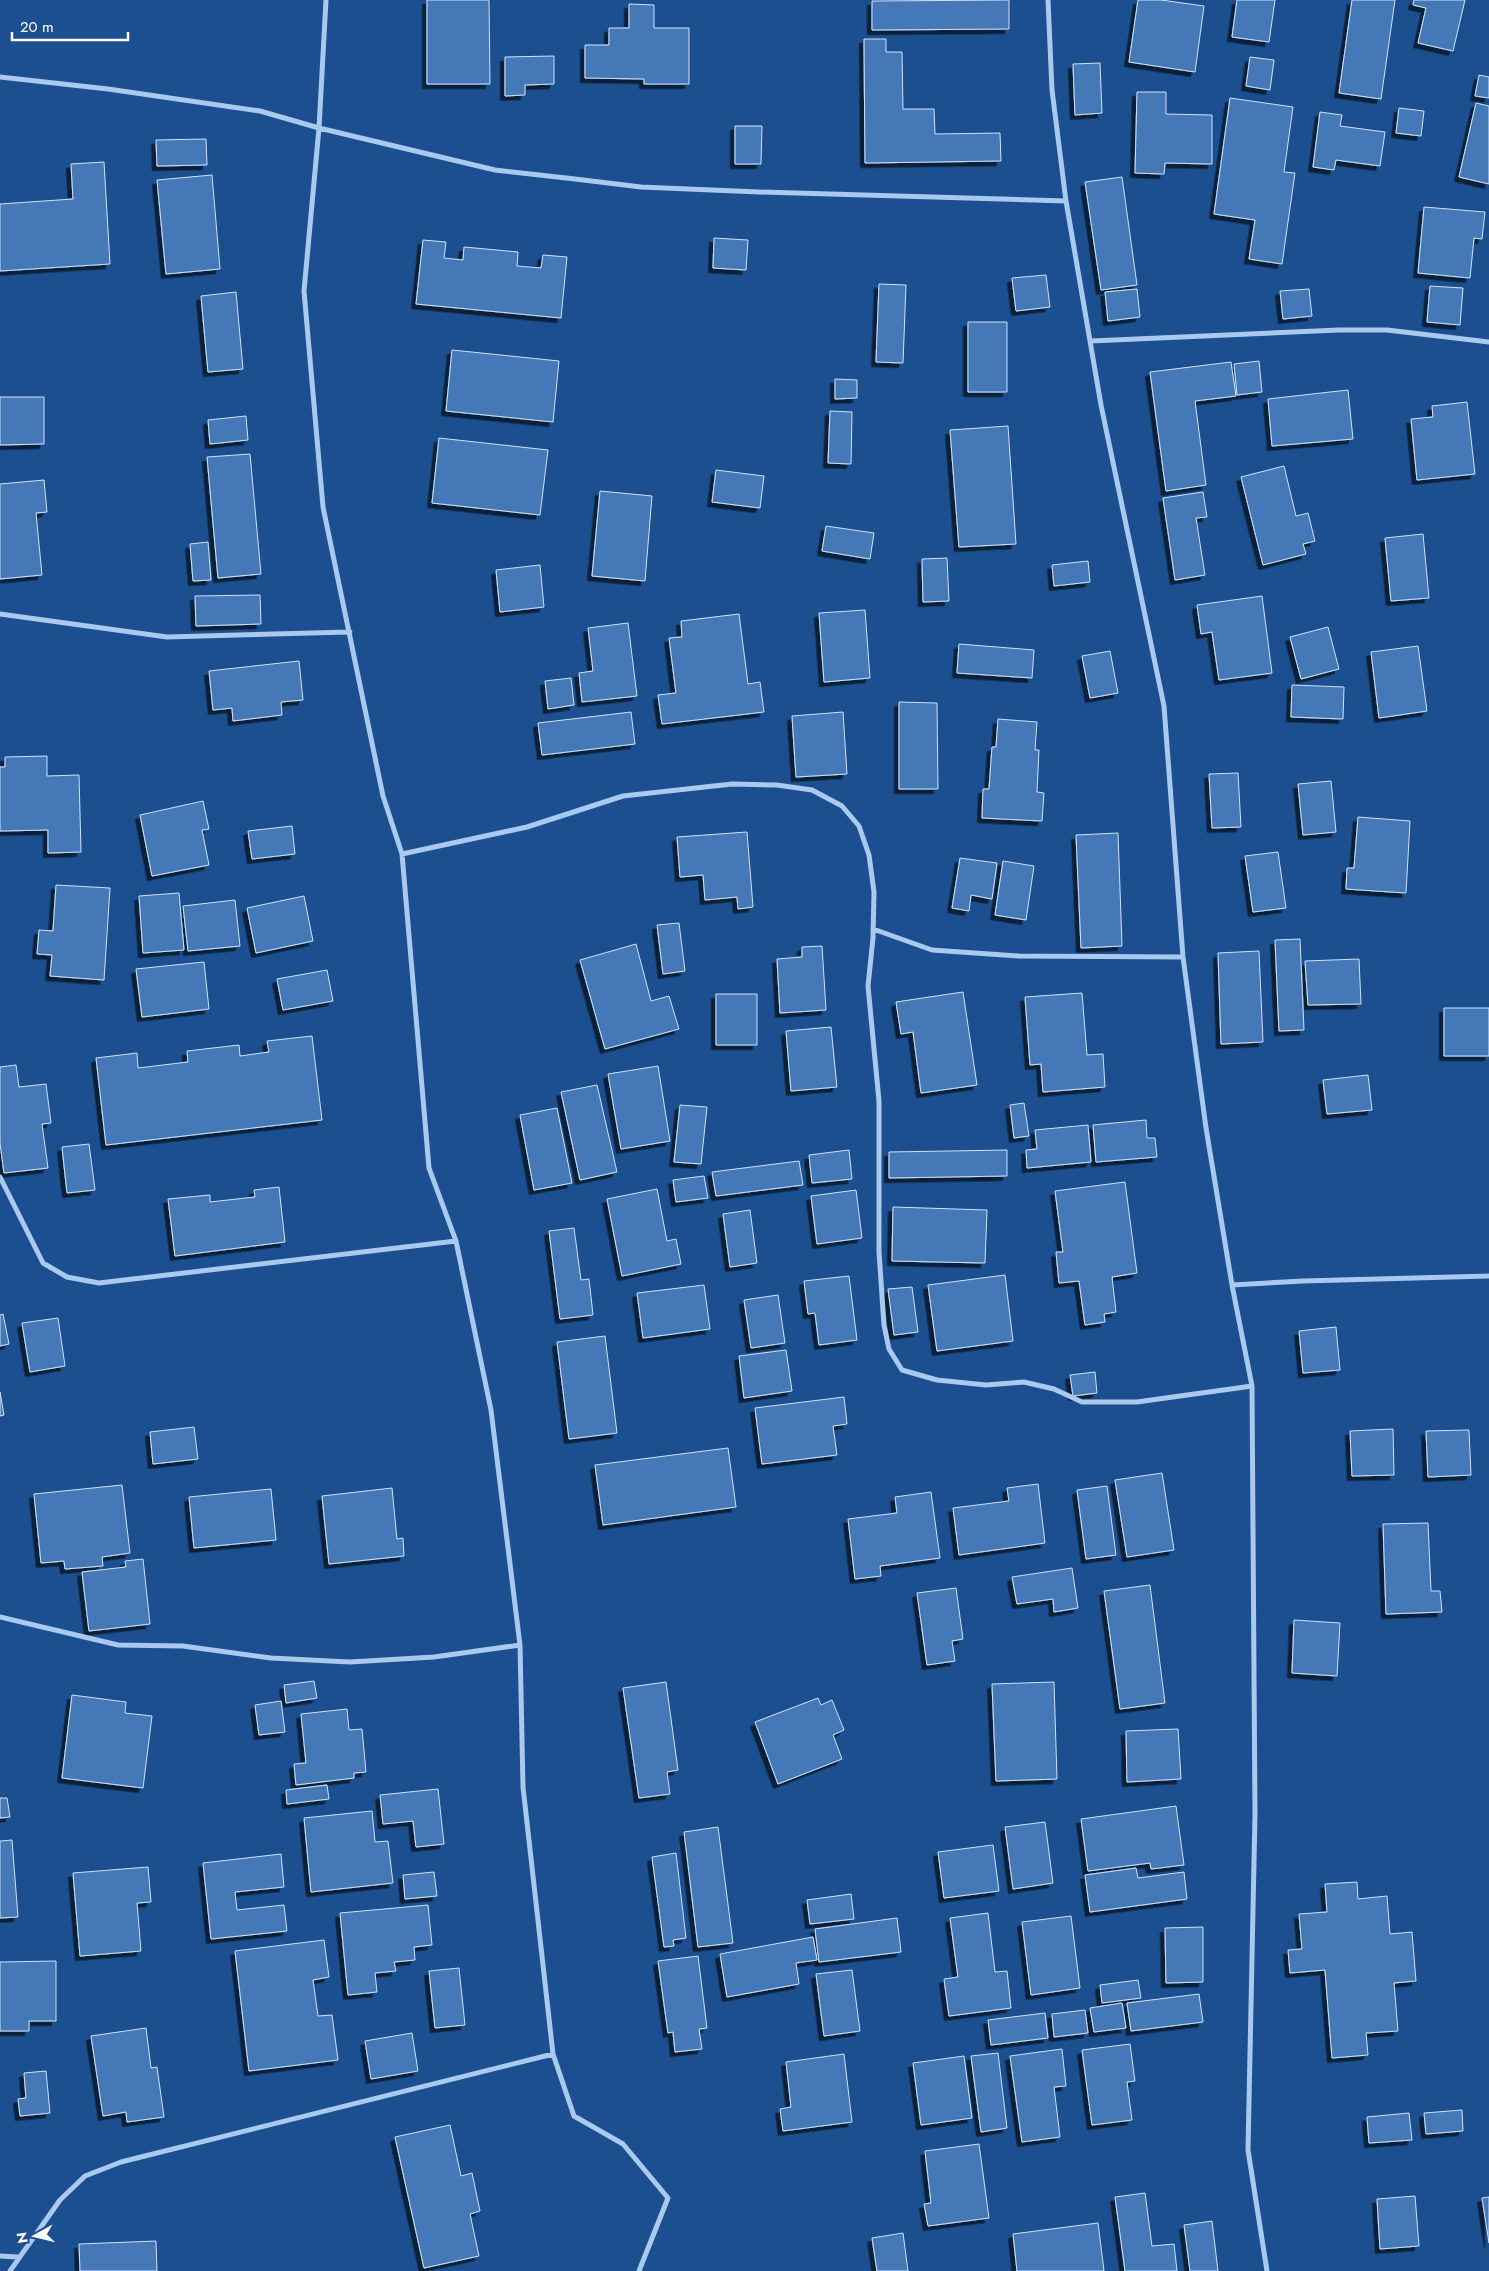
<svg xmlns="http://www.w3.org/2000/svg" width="1489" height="2271" font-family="Jost,sans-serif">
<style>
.building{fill:#4478b7;stroke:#cfe3fa;filter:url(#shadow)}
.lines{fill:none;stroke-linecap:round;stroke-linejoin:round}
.street{stroke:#a9c9ee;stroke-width:5}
</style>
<defs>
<filter id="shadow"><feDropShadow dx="-4.5" dy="4.5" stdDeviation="0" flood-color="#0009"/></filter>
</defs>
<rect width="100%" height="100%" fill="#1b4f8f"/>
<path class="building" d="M427,0H489L490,84H427Z
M1009,0V29L872,30V1Z
M1138,0H1161L1204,6L1195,72L1129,62Z
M1237,0H1275L1269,42L1232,37Z
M1352,0H1395L1381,99L1339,93Z
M1414,0H1465L1453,51L1418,43L1426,8L1413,5Z
M629,4L654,5V28H689V84H644V79L585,78V45H609V28H629Z
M864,39H886V52H902L903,109H934L935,134L1000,133L1001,161L865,163Z
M554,56V84L525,85V95L505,96V57Z
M1250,57L1274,60L1270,90L1246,86Z
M1100,63L1102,113L1075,115L1073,64Z
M1479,75L1489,77V98L1475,96Z
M1137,92H1166V114L1212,115V164L1165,163L1164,174L1135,173Z
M1230,98L1293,107L1284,172L1295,173L1282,264L1249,259L1255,220L1214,214Z
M1476,103L1489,106V184L1459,177Z
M1399,108L1424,111L1421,136L1396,133Z
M1320,112L1342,115L1340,126L1385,132L1380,166L1336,160L1334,170L1313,167Z
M735,126H762L761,164H735Z
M206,139L207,165L157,166L156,140Z
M104,162L110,264L0,271V204L73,199L71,164Z
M212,175L220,269L166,274L157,180Z
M1122,177L1137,285L1101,290L1085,182Z
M1424,207L1485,212L1482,239L1474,238L1470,278L1418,273Z
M714,238L748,240L746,270L713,268Z
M423,240L446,242L444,258L463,260L464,247L518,252L517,266L541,268L543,255L567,257L561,318L416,304Z
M1046,275L1050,307L1016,311L1012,278Z
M879,284L906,285L903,363L876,362Z
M1430,286L1463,288L1460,325L1427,322Z
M1137,289L1140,317L1108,321L1105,292Z
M1309,289L1312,316L1283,319L1280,291Z
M236,292L243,369L208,372L201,296Z
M968,322H1007V392H968Z
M452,350L559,361L553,422L446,411Z
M1259,361L1262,392L1237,395L1234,364Z
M1231,362L1236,396L1195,401L1206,485L1166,491L1150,372Z
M835,379L857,380V398L835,399Z
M1348,390L1353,439L1272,446L1268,399Z
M0,397H44V444L0,445Z
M1467,402L1475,474L1417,480L1411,419L1433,417L1432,406Z
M830,411L852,412L851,464L828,463Z
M246,416L248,440L210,444L208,420Z
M1008,426L1016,544L959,547L950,430Z
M439,438L548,450L540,515L432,503Z
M250,454L261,574L218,578L207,457Z
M1284,466L1296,516L1308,513L1315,541L1303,544L1306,554L1263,565L1241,477Z
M716,470L764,476L760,508L712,502Z
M44,480L47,512L36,513L42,575L0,579V484Z
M600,491L652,496L645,581L592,576Z
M1203,492L1207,517L1196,518L1205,575L1175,580L1163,498Z
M826,526L874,533L870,559L822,551Z
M1423,534L1429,598L1391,601L1385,538Z
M208,542L211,580L193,581L190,544Z
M947,558L949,601L923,602L922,559Z
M1088,561L1090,582L1054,586L1052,565Z
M540,565L544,607L500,612L496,570Z
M260,595L261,624L196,626L195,596Z
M1262,596L1272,673L1219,680L1212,632L1201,634L1197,605Z
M865,610L870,678L824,682L819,613Z
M739,614L748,684L760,682L764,712L662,724L658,695L676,693L669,638L682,637L681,621Z
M628,623L637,696L582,702L579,673L593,671L588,628Z
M1328,627L1339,669L1301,679L1290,637Z
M959,644L1034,650L1032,678L957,673Z
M1418,646L1427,711L1379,718L1371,652Z
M1110,651L1118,693L1090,698L1082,656Z
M299,661L303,700L281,702L282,715L233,721L232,708L213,710L209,671Z
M571,678L574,705L548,709L545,681Z
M1292,685L1344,687L1343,719L1291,717Z
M899,702L937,703L938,789H899Z
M631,712L635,744L542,755L538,723Z
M843,712L847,774L796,777L792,716Z
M998,719L1037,722L1035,750H1039L1037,792L1044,793L1042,821L982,818L983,789H989L992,747H996Z
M47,756V776L79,775L81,852L48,853V830L0,831V767H5V757Z
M1238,773L1241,827L1212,828L1209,774Z
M1331,781L1336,832L1303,835L1298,784Z
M203,801L209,829L202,830L209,865L152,876L140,815Z
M1358,817L1410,821L1406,893L1346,889L1347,868H1354Z
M292,826L295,854L252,859L248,831Z
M747,832L753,907L738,909L737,897L705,900L703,875L680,877L677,837Z
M1118,833L1122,946L1081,948L1076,835Z
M1278,852L1286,908L1253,912L1245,856Z
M960,858L997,863L992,899L971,895L969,911L952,908Z
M1003,861L1034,866L1026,920L995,915Z
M56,885L110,888L104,980L50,976L52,955L37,954L39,930L53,931Z
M179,893L184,950L143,953L139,896Z
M304,896L313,941L256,953L247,908Z
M235,900L240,946L188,951L183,906Z
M679,923L685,971L663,974L657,925Z
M1300,939L1304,1030L1279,1031L1275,940Z
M636,944L651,1001L669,996L679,1029L605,1049L580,960Z
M822,946L826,1010L780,1013L777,959L802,957V947Z
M1259,951L1263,1042L1221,1044L1218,953Z
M1359,959L1361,1004L1308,1005L1305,961Z
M204,962L209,1009L142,1017L136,969Z
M327,970L333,1001L283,1010L277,979Z
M963,992L977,1085L921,1093L913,1032L901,1034L896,1002Z
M1082,993L1087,1055L1103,1054L1105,1087L1043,1092L1041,1064L1030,1065L1025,997Z
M716,994H757V1045H716Z
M1444,1008H1489V1056H1444Z
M831,1027L837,1087L791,1091L786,1031Z
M312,1036L322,1120L106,1145L96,1058L137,1053L138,1068L188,1062L187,1051L239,1045L240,1056L269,1052L267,1041Z
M16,1065L19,1087L46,1084L51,1123L42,1124L48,1168L4,1173L0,1143V1067Z
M658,1066L670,1141L621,1149L608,1074Z
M1368,1075L1372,1110L1327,1114L1323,1080Z
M597,1085L617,1172L580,1180L561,1092Z
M1024,1103L1029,1136L1014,1138L1010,1105Z
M680,1105L707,1107L701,1164L674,1162Z
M557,1108L572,1183L534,1190L520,1115Z
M1146,1120L1147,1138H1155L1157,1157L1096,1162L1093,1125Z
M1088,1125L1091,1162L1027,1168L1026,1150L1037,1149L1035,1130Z
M89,1144L95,1190L67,1193L62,1147Z
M849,1150L852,1179L812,1183L809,1155Z
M1007,1150V1176L889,1178V1152Z
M799,1161L803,1185L716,1196L712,1172Z
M704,1176L708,1198L676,1202L673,1180Z
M1125,1182L1137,1273L1112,1277L1116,1312L1104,1314L1105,1322L1085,1325L1079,1281L1059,1283L1056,1252H1063L1055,1191Z
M279,1187L285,1242L175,1256L168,1199L210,1195V1202L255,1197L254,1190Z
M657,1189L667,1241L676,1239L681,1264L622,1276L607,1199Z
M856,1190L862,1238L817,1244L811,1196Z
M893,1207L987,1210L985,1263L892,1261Z
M750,1210L757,1263L730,1267L723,1214Z
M574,1228L581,1280L589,1279L593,1315L560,1319L549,1231Z
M1005,1275L1013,1341L937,1351L928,1285Z
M849,1276L857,1340L819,1345L815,1313L808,1314L804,1281Z
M704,1285L710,1329L643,1338L637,1293Z
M912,1287L918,1332L894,1335L888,1289Z
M778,1295L785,1343L751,1348L744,1300Z
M3,1314L9,1344L0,1346V1315Z
M58,1318L65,1366L30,1372L22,1323Z
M1336,1327L1340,1370L1303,1373L1299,1331Z
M605,1336L617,1433L569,1439L557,1342Z
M786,1350L792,1391L744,1398L739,1356Z
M1095,1372L1097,1393L1073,1396L1070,1375Z
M0,1392L4,1415L0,1416Z
M844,1397L847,1424L833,1426L837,1455L762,1464L755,1408Z
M194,1427L198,1459L153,1464L150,1432Z
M1393,1429L1394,1475L1352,1476L1350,1431Z
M1469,1430L1471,1475L1428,1477L1426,1431Z
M728,1448L736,1507L603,1525L595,1465Z
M1162,1473L1174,1550L1127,1557L1115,1480Z
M1038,1484L1045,1543L959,1555L953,1508L1009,1501L1007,1488Z
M122,1485L130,1553L102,1557L103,1566L65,1569L64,1561L41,1563L34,1494Z
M1107,1486L1116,1555L1086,1559L1077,1490Z
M392,1488L397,1539L403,1538L404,1556L329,1564L322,1496Z
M271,1489L276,1540L194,1548L189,1497Z
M931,1492L940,1558L880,1566L881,1576L855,1579L848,1519L897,1513L895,1497Z
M1428,1523L1431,1591H1440L1442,1612L1386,1614L1383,1524Z
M143,1559L150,1624L89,1631L82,1572L126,1567L125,1561Z
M1072,1568L1078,1608L1054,1612L1053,1599L1017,1604L1012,1577Z
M1150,1585L1165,1703L1120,1709L1104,1591Z
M956,1588L963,1639L952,1641L955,1661L927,1665L917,1593Z
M1294,1620L1340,1623L1337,1676L1292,1673Z
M314,1681L317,1698L286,1703L284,1685Z
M666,1682L678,1770L667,1772L670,1794L639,1798L623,1688Z
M1054,1682L1057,1779L996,1781L992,1684Z
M72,1695L126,1702L125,1713L152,1716L143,1788L62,1778Z
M818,1698L821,1705L832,1700L844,1730L833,1735L842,1759L778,1784L755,1722Z
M281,1701L285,1732L259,1735L255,1705Z
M347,1709L349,1730L362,1729L366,1772L354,1773V1778L296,1785L294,1764L306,1763L301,1714Z
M1178,1729L1181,1779L1127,1782L1126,1731Z
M327,1785L329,1799L287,1804L286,1790Z
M438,1789L444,1844L416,1847L413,1821L383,1824L380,1795Z
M0,1798H7L10,1817L0,1818Z
M1176,1806L1184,1865L1151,1869L1150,1863L1088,1871L1081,1819Z
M372,1811L375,1842L388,1841L393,1883L311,1892L304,1818Z
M1045,1822L1053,1883L1013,1889L1005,1827Z
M718,1827L733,1943L698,1947L684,1832Z
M12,1840L18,1917L0,1918V1841Z
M993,1845L999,1891L944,1898L938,1852Z
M676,1853L686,1938L673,1940L674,1946L664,1947L652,1857Z
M281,1854L284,1887L235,1892L237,1910L284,1905L287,1931L211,1939L203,1863Z
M148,1867L151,1902L137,1903L141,1951L80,1956L73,1873Z
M1136,1868L1138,1878L1184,1872L1187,1899L1090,1912L1085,1875Z
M434,1872L437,1896L405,1899L403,1875Z
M1357,1882L1358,1899L1387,1896L1390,1934L1412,1932L1416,1981L1394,1983L1398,2031L1366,2033L1368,2055L1332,2058L1325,1970L1290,1973L1288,1950L1302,1949L1299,1914L1327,1912L1325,1884Z
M851,1894L854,1919L810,1924L807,1900Z
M428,1905L432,1945L414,1947L415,1960L394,1962L396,1971L375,1973L377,1992L348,1995L340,1913Z
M988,1913L995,1972L1007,1971L1011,2008L949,2016L944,1979L958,1977L950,1918Z
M1071,1916L1080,1988L1031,1995L1022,1922Z
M897,1918L901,1952L819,1962L815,1929Z
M1203,1927V1982L1166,1983L1165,1928Z
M813,1937L817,1960L796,1963L799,1984L727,1997L720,1954Z
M324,1940L329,1977L313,1980L318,2016L332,2015L338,2060L249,2071L235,1951Z
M698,1956L707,2028L699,2029L702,2049L675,2052L673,2032L668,2033L658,1961Z
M56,1961V2021H29V2031H0V1962Z
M459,1968L465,2025L435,2028L429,1971Z
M852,1970L860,2031L824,2036L816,1974Z
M1138,1980L1141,1998L1102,2003L1100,1985Z
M1199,1994L1203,2022L1131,2031L1127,2003Z
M1122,2003L1126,2028L1094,2032L1090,2008Z
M1085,2010L1088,2033L1054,2037L1052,2014Z
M1045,2013L1048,2038L991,2045L988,2020Z
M146,2028L151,2068L157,2067L164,2117L127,2122L126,2112L103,2116L91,2036Z
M412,2033L418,2071L371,2079L365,2041Z
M1130,2044L1135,2081L1127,2082L1132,2120L1092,2125L1082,2050Z
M1062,2049L1066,2086L1054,2087L1060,2137L1022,2142L1010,2056Z
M998,2053L1007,2128L981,2132L971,2056Z
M844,2054L852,2122L783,2131L780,2109L791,2107L786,2062Z
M964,2056L972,2118L921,2125L913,2063Z
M46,2071L50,2113L20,2116L18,2099L26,2098L24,2073Z
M1462,2110L1463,2131L1426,2134L1424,2113Z
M1409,2113L1412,2140L1369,2143L1367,2117Z
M450,2125L461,2176L472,2173L480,2211L470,2214L479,2256L424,2268L395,2137Z
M979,2144L989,2218L928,2226L924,2204L931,2203L925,2151Z
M1145,2193L1152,2246L1174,2244L1177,2271H1125L1115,2197Z
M1415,2196L1419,2246L1380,2249L1377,2199Z
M1489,2197V2243L1482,2198Z
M1212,2221L1218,2271H1190L1184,2225Z
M1098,2223L1104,2271H1017L1013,2234Z
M903,2233L908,2271H877L872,2238Z
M156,2241L157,2271H80L79,2244Z"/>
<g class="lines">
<path class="street" d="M326,0L319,128L304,291L323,507L383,796L402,854L429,1168L456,1241L491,1410L520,1645L523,1787L553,2054L574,2116L623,2144L668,2198L639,2271
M1048,0L1052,90L1066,201L1101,405L1164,706L1183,957L1206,1128L1232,1285L1252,1386L1255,1814L1248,2150L1267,2271
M0,77L108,89L260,111L319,128L495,170L575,179L641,187L759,192L1066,201
M1091,341L1339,330H1387L1489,342
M0,614L167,637L350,632
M402,854L527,827L623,796L732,784L777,785L812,790L842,806L859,826L869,855L874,892L873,938L868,986L879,1101V1252L884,1325L889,1349L902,1370L937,1380L986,1385L1024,1382L1054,1389L1082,1402H1137L1252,1386
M873,929L932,950L1019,956L1183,957
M0,1177L43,1263L67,1277L99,1283L456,1241
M1232,1285L1303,1281L1489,1276
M0,1617L118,1645L183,1646L271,1658L350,1662L434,1657L520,1645
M0,2256L18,2257
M10,2271L60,2200L85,2176L121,2162L553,2054"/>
</g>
<g transform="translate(35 2236) rotate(262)" stroke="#1b4f8f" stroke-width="4" paint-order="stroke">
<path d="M0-4L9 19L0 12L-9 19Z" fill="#ffffff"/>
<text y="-8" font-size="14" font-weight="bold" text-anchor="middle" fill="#ffffff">N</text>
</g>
<path d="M12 32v8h116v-8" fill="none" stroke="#ffffff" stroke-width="2.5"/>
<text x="20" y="32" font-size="15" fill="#ffffff" stroke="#1b4f8f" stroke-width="4" paint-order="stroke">20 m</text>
</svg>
